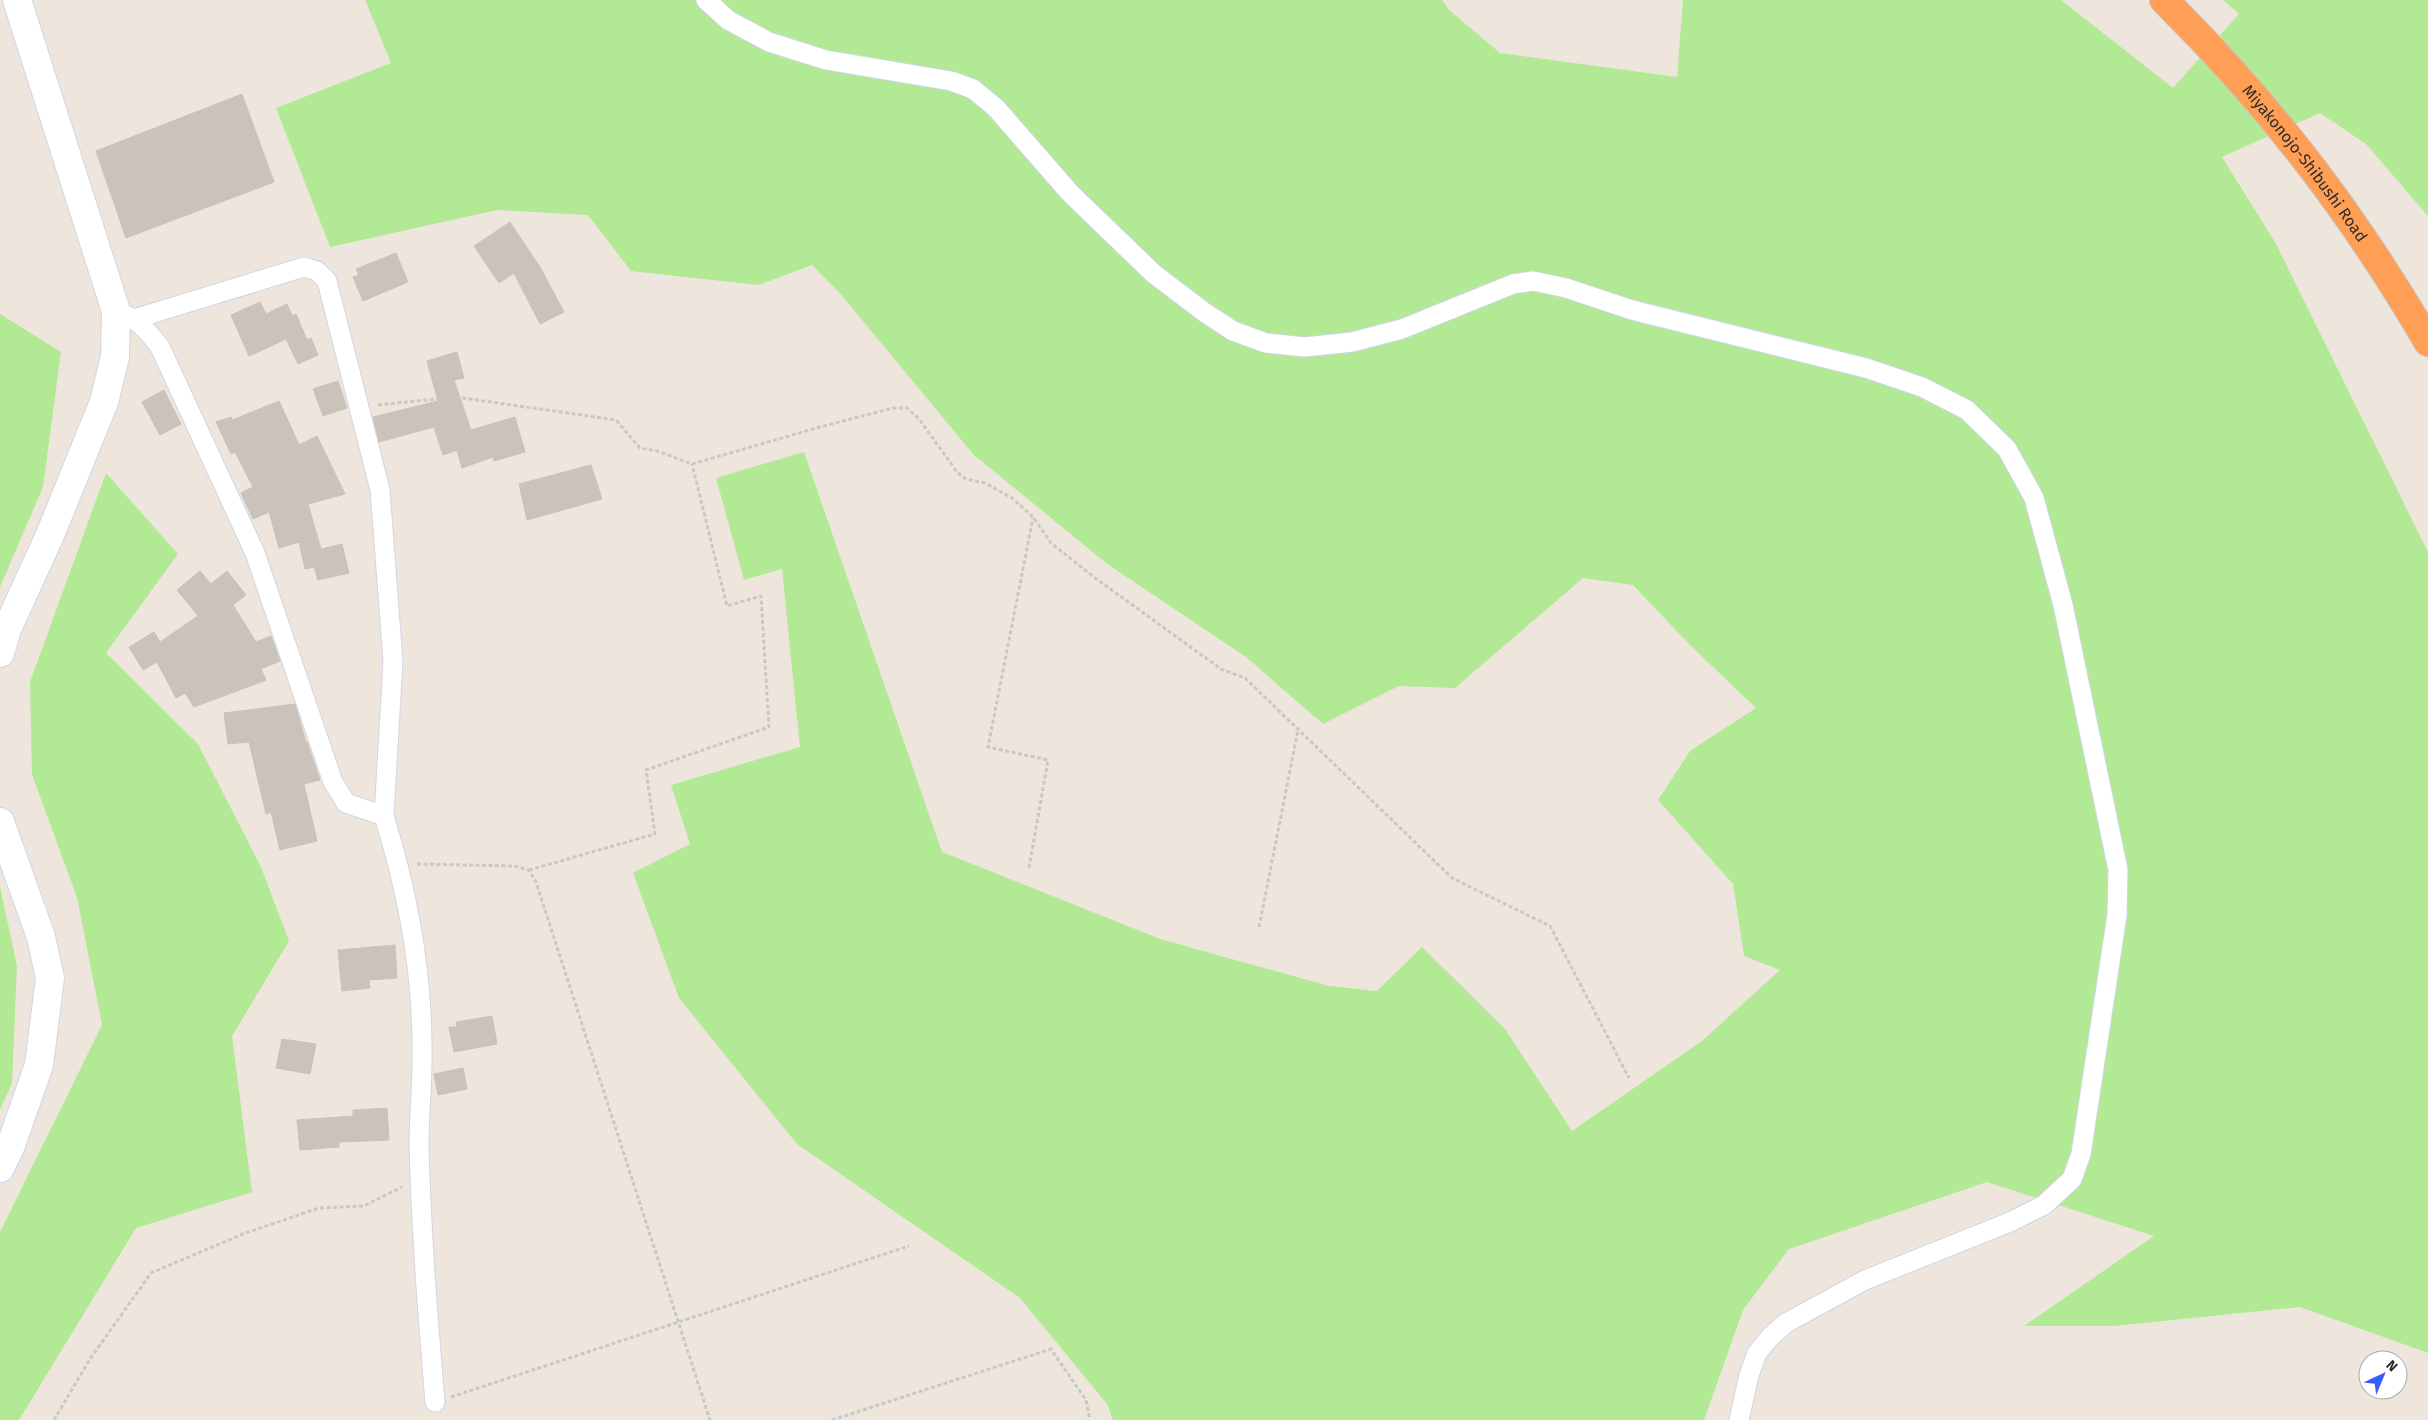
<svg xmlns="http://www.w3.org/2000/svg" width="2428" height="1420" font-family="'Fira Sans',sans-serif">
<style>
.green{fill:#b1e994}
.building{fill:#c9c3bb;stroke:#cac2b5}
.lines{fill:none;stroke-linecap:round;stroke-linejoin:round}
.street-casing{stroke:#d1d5e5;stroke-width:21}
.secondary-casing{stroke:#d1d5e5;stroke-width:30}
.highway-casing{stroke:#c8c8c8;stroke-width:30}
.path{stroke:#c8c8c8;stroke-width:3;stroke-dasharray:4 2.5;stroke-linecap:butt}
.street{stroke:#fff;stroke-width:19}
.secondary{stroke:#fff;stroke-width:28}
.highway{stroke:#ff9f56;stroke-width:28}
.labels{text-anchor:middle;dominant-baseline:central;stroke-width:4.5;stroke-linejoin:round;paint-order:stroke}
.street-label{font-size:16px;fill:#2b2b2b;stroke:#fff}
</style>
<rect width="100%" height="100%" fill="#eee6dc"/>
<path class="green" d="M365,0H1442L1449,10L1500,53L1677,77L1683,0H2061L2173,88L2239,14L2223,0H2428V216L2366,144L2320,113L2222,157L2275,242L2428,552V1353L2300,1307L2113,1326H2024L2154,1236L1987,1182L1789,1249L1743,1310L1704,1420H1113L1107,1404L1020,1298L797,1144L679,998L633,873L690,844L671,785L800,747L782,569L744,580L716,478L804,452L942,852L1160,939L1329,986L1377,991L1422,947L1505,1029L1572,1131L1702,1041L1780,970L1744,956L1733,884L1658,800L1690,751L1756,708L1691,646L1633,585L1583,578L1455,688L1399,686L1323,724L1246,657L1106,563L973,454L839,292L812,265L759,285L631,271L588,215L497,210L330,247L276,108L391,63Z
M0,314L61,352L43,487L0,587Z
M106,473L178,554L106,653L198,744L261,867L289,941L232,1036L252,1192L136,1228L19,1420H0V1232L102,1025L77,897L32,775L30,682Z
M0,887L17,966L12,1083L0,1110Z"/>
<path class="building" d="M242,94L274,182L126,238L96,151Z
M510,222L540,267L564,312L540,324L514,273L499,283L474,246Z
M396,253L408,282L363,301L353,277L359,275L356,269Z
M260,302L266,314L287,304L292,316L296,314L307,340L311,338L318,355L298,364L286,339L249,356L231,315Z
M457,352L464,378L454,380L471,430L515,417L525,452L494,461L493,457L462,468L457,450L443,455L434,427L379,442L373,417L438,401L427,361Z
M338,381L347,408L323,416L313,389Z
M164,390L181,424L160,435L142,402Z
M279,401L299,445L317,436L345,494L308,504L321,549L342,544L349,573L318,580L314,567L305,569L299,542L279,548L269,512L253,519L241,493L253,487L235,452L231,454L216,422L231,417L232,420Z
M591,465L602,499L527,520L519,484Z
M200,571L211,584L227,571L246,595L233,605L256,642L271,636L280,661L261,669L266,680L194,707L185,693L176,698L157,662L143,670L129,647L154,632L160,642L198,616L177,590Z
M295,704L306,742H307L320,780L304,784L317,841L280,850L271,812L266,814L249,742L228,744L224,713Z
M395,945L397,978L369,980L370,988L342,991L338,950Z
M492,1016L497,1044L454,1052L449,1027H457L456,1022Z
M282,1039L316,1044L310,1074L276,1068Z
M463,1068L467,1089L438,1095L434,1074Z
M387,1108L389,1140L339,1142V1147L300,1150L297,1120L353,1116V1110Z"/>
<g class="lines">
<defs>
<path id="street" d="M706,0L728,20L769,42L826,60L951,81L973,89L996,108L1070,193L1154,274L1204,312L1233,331L1266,343L1305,347L1352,342L1402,329L1513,284L1533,281L1566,288L1632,310L1866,368L1922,387L1967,410L2007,449L2034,498L2063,605L2118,870L2117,915L2081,1154L2072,1179L2044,1205L2010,1222L1865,1280L1786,1323L1771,1336L1757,1353L1749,1375L1739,1420
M116,311C137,318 147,330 160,347L255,553L333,782L346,803L384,816C407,890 422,969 422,1047C423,1080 419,1112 419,1145C421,1231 428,1317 435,1402
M134,319L304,267L317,271L327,281L380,490L393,661L384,816"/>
<path id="secondary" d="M0,653L7,629L50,535L104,402L115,357L116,311L17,0
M0,822L41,937L50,978L39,1065L11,1145L0,1168"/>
<g id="highway">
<path id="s1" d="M2164,0C2270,105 2353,213 2428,342"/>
</g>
</defs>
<use href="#street" class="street-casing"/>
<use href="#secondary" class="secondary-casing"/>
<use href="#highway" class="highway-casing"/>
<path class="path" d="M378,405L456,397L616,420L640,448L657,451L692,464L820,427L893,408H907L919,419L957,472L966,479L985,483L1012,498L1033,517L1051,543L1095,578L1221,669L1245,678L1452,878L1550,926L1629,1078
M417,864L514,866L529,870L536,882L710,1420
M1029,868L1048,760L988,747L1033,518
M529,870L655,834L646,770L769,727L761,596L727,606L692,464
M1259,927L1298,730
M451,1397L909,1246
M54,1420L90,1359L151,1273L243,1234L319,1208L364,1206L402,1187
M832,1420L1051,1349L1086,1400L1090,1420"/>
<use href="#street" class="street"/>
<use href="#secondary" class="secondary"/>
<use href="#highway" class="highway"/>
</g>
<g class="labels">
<g class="street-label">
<text stroke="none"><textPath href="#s1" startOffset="216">Miyakonojo-Shibushi Road</textPath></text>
</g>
</g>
<g transform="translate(2383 1375) rotate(44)"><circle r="24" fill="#ffffff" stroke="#aaaaaa"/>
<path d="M0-4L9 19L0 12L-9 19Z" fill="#385dff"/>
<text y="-8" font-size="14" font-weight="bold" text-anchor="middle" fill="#2b2b2b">N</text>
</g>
</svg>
